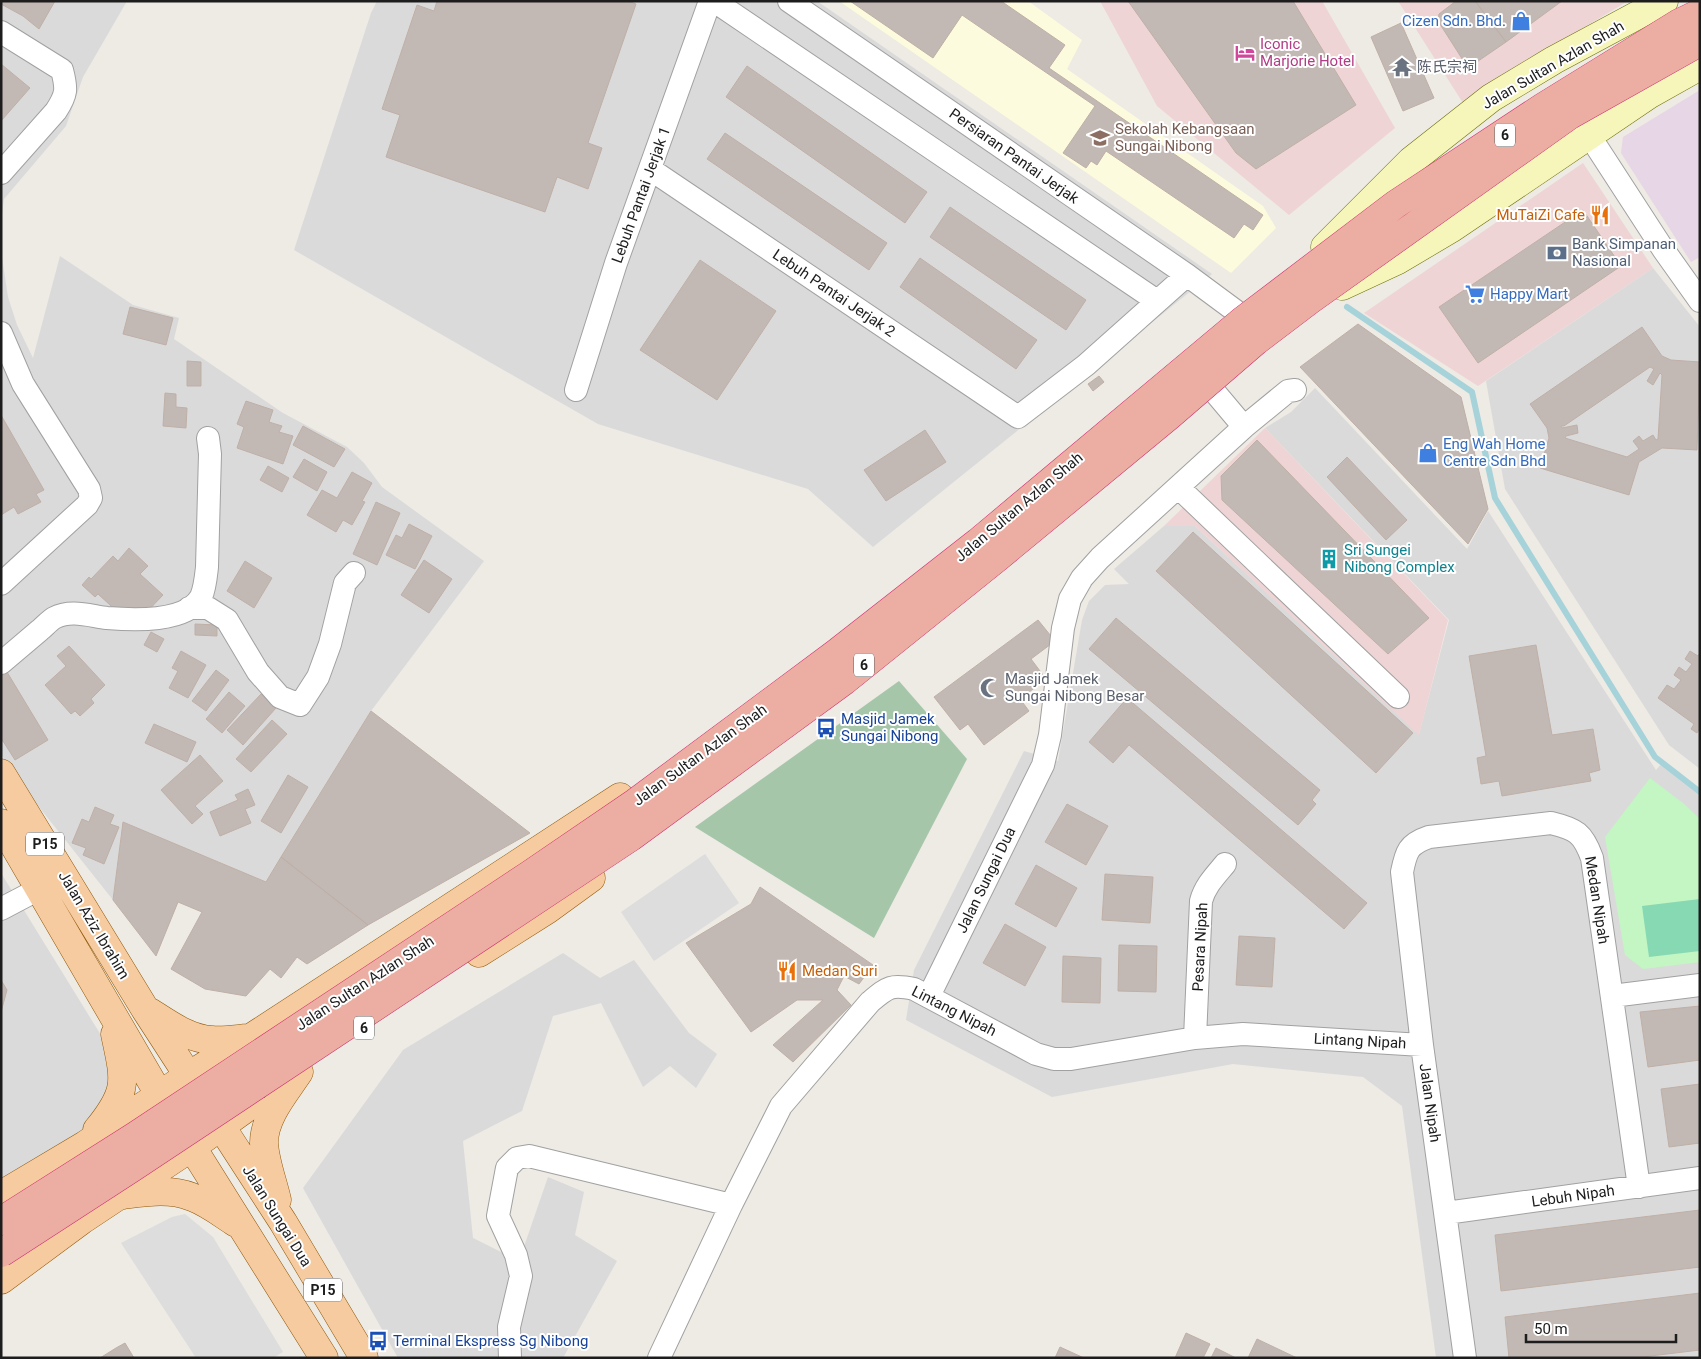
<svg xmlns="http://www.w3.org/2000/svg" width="1701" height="1359" font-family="Roboto,'Noto Sans SC',sans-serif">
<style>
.residential{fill:#dbdadb}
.commercial{fill:#eed4d5}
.industrial{fill:#e7d6e5}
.education{fill:#fdfbde}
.cemetery{fill:#a6c6a9}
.park{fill:#c3f6c3}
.pitch{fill:#86d9b3}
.parking{fill:#ddd}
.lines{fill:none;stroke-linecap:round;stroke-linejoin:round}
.stream{stroke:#a6d2da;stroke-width:6}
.building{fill:#c2b9b4;stroke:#bfb0a7;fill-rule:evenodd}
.minor-casing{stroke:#a1a1a1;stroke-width:24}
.secondary-casing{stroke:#6b6f0a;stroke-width:29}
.primary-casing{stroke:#8f5908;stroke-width:29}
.minor{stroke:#fff;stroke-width:22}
.secondary{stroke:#f6f5ba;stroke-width:28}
.primary{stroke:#f7cba0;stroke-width:28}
.trunk-bridge-casing{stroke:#d02d70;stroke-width:29;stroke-linecap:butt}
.trunk-bridge{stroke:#ecada2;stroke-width:28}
.labels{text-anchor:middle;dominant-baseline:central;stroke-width:4;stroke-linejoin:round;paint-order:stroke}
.shield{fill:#fff;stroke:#616161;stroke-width:1}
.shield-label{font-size:14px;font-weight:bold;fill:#1d1d1d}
.shop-label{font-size:15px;fill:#366cbe;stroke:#fff;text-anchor:start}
.hotel-label{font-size:15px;fill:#b23c85;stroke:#fff;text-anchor:start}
.street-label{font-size:15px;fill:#1d1d1d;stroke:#fff}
.worship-label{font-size:15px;fill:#5b616d;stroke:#fff;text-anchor:start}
.education-label{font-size:15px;fill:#785e54;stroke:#fff;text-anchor:start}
.food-label{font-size:15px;fill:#c56008;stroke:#fff;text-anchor:end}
.service-label{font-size:15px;fill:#4e5e75;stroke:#fff;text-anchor:start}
.culture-label{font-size:15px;fill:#0d838f;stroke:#fff;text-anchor:start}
.transit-label{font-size:15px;fill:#164399;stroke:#fff;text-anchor:start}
</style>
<rect width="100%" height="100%" fill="#eeeae4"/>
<path class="residential" d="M1,1H127L83,77L66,126L4,199L1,221Z
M377,1H817L1212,274L873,547L808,489L598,424L294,250L371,13Z
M1,251L8,297L17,325L33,358L60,256L133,305L179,318L174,339L283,413L347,447L364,463L382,487L484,561L371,711L266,882L123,822L113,900L16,778L1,754Z
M1653,268L1700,327V769L1669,745L1505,489L1486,381Z
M1315,388L1467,549L1488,511L1656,770L1662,763L1700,792V1358H1436L1402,1106L1363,1077L1233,1064L1052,1097L906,1020L914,970L1024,751L1058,761L1082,620L1089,601L1105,585L1129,584L1114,569L1164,526H1195L1419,734L1449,620L1265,428L1291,412Z
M1,873L157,1126L1,1225Z
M563,953L600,978L634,960L689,1033L717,1054L696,1088L670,1066L643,1087L601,1003L553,1016L522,1111L463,1141L473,1238L519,1261L548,1177L584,1192L575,1235L617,1261L563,1358H398L303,1188L403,1050Z"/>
<path class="commercial" d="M1100,1H1322L1395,128L1289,215L1157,106Z
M1398,1H1628L1523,64L1463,103Z
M1583,163L1653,268L1478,386L1364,313Z
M1265,428L1448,620L1419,735L1195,526H1164Z"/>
<path class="industrial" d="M1700,90V257L1691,262L1621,153L1623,137Z"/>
<path class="education" d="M839,1H1028L1082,40L1067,69L1263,206L1276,228L1231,273Z"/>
<path class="cemetery" d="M899,681L967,759L874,938L695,827Z"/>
<path class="park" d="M1650,778L1683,803L1700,819V962L1643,969L1625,955L1605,837Z"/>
<path class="pitch" d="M1700,899V951L1649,957L1642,906Z"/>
<path class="parking" d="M705,854L739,903L654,961L621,912Z
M185,1214L213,1237L283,1352L273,1358H196L121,1243L172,1217Z"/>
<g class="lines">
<path class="stream" d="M1347,307L1472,392L1495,498L1655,757L1700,792"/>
</g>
<path class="building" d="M1,1H55L39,29L23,16L1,4Z
M437,1H628L636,4L588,143L602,148L588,189L557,177L545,212L386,157L400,115L382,109L417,5L434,11Z
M850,1H1001L1065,45L1049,68L1263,215L1253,230L1244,224L1234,238L1106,151L1097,165L1091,161L1086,168L1063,153L1095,106L962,15L933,58Z
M1128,1H1293L1356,105L1256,169L1236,153Z
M1456,1H1475L1506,42L1468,68L1438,21L1439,14Z
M1475,1H1562L1506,42Z
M1401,23L1434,98L1403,111L1371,37Z
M1,64L30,88L1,121Z
M747,66L927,192L905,223L726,97Z
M725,133L887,243L869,270L707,159Z
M950,207L1086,300L1066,330L930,237Z
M1583,210L1621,266L1478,363L1439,307Z
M920,258L1037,340L1016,369L900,287Z
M700,260L776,311L717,400L640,350Z
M130,307L173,318L166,345L123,334Z
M1358,324L1461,397L1488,509L1468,544L1300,367Z
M1642,327L1662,356L1671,360L1700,362L1697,450L1662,448L1639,462L1629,495L1540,468L1549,438L1547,428L1530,404ZM1650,367L1654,369L1647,381L1653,385L1660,373L1662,375L1658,439L1656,440L1653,435L1643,441L1639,436L1633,441L1639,449L1627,457L1565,438L1566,436L1578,433L1577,425L1562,428L1561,426H1564Z
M187,361L201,362V386H187Z
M1099,376L1104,382L1093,391L1088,384Z
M165,393L176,394V407L187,408L186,428L163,426Z
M246,401L273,410L269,422L282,426L279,432L293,436L283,464L237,448L244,427L237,424Z
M1,415L44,490L36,494L41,502L18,514L14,507L1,515Z
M303,426L345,449L334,467L293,445Z
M925,430L946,462L886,501L864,470Z
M1257,440L1429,618L1388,654L1222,500L1221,476Z
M1347,457L1407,520L1386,540L1327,477Z
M304,459L327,472L317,491L293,477Z
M268,466L289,478L282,492L260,480Z
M352,472L372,483L362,501L365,502L352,525L343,520L336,532L307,515L322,490L337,498Z
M376,502L400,513L377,565L353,554Z
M409,524L432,536L415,569L386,555L396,535L402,538Z
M1193,532L1413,733L1376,773L1156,571Z
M129,548L148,566L140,574L163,595L141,618L122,616L98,594L95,597L82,585L89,577L91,579L113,556L118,561Z
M424,560L452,579L429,613L401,595Z
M245,561L272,578L254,608L227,591Z
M1116,618L1320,790L1312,800L1316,804L1298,825L1089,649Z
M1038,620L1055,641L1031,659L1046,679L1020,699L1029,711L984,745L968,724L960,730L934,697Z
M195,624L217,625V636L195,635Z
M151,632L164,639L157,652L144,645Z
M1536,645L1552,735L1593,729L1600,770L1589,773L1591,781L1502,796L1499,781L1481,784L1477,758L1486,756L1469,656Z
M69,646L105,685L91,699L94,703L80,716L75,711L71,714L45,685L66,666L57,656Z
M181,651L206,665L188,698L169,688L178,671L172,668Z
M1690,651L1698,656L1700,653V728L1697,733L1691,729L1694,724L1658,698L1667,685L1674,689L1681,680L1674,675L1679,667L1686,672L1692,664L1685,659Z
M216,670L229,680L206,711L192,701Z
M7,672L48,740L15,760L1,738V676Z
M229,692L245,706L222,733L206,719Z
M261,694L276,708L243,745L227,730Z
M1127,698L1367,903L1344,929L1129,745L1113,763L1089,742Z
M371,711L530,833L368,925L281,857Z
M272,720L287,734L251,772L236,759Z
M154,724L196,742L187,762L145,743Z
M200,755L223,781L195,806L203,814L192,824L161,790Z
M288,775L308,787L281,833L261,821Z
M248,789L255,805L245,809L251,823L220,836L210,812L238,800L235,795Z
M1067,804L1108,826L1086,865L1045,842Z
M95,807L114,815L110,824L119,827L104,864L83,855L86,848L72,843L82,819L89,822Z
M123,822L266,882L281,857L368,925L307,964L297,957L281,978L270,969L246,996L205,989L171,969L202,912L178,902L156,956L113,900Z
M1036,865L1077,888L1056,927L1015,904Z
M1105,874L1153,877L1150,923L1102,920Z
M760,887L873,965L859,984L844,976L837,990L851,1005L793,1062L773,1045L823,1000H797L751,1032L686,943L751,904Z
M1005,924L1046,947L1025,986L983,963Z
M1239,936L1275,938L1272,987L1236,985Z
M1119,945L1157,946L1156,992L1118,991Z
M1063,956L1101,958L1100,1003L1062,1002Z
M1,980L7,990L1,1012Z
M1700,1006V1060L1648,1067L1640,1012Z
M1700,1084V1143L1669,1147L1661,1089Z
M1700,1210V1267L1501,1291L1495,1235Z
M1700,1293V1350L1634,1358H1509L1505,1317Z
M1186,1333L1210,1344L1203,1358H1175Z
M1257,1339L1297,1358H1248Z
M125,1343L134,1358H100L116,1348Z
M1060,1347L1084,1358H1055Z
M1216,1348L1236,1358H1211Z"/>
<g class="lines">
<defs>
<path id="minor" d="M714,1L1157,301
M789,1L1187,275L1237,312
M1,32L62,70C67,89 67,94 56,111L1,173
M1589,135L1663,249L1700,301
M650,169L1018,417L1086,365L1187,275
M1,333L23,384L89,489L91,498L87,505L1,584
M1212,389L1244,427
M576,390L616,263L710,1
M1179,488L1398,697
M189,608H208L227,620L258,672L280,697L300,705L318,677L330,644L345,583L354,573
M1,663C14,652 27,641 40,630C44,627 49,621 54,618C71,609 90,616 107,618C133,620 186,623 201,597C205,588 206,576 207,567L210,454L208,438
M1,909L39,889
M929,996L1043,765L1050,735L1063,628L1070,599L1082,578L1100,558L1244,427L1288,391L1295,390
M1612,996L1700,985
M1195,1038L1201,901C1205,886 1215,876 1225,864
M1446,1213L1700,1178
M510,1358L509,1327L521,1276L516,1255L498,1216L507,1168L517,1158L529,1156L731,1205
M659,1358L731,1205L781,1106L870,1002C888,987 891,984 914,989L1036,1054L1054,1059H1071L1195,1038L1243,1034L1422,1045
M1465,1358L1422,1045L1402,872C1406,852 1408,844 1429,837L1551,823C1576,829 1583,833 1592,858L1639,1187"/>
<path id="secondary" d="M1325,247L1411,161L1491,98L1554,60L1664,1
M1342,286L1398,260L1452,228L1650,94L1700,66"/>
<path id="primary" d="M1,773L145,1009L283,1222L364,1358
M1,823L160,1096L324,1358
M479,953L547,910L591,878
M150,1012C169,1024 189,1039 212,1040C224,1041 236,1039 248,1038
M97,1130C129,1091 125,1081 115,1034
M1,1195L85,1145L188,1076L252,1037L620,797
M123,1195C146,1192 170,1188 192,1197C208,1203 222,1214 236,1223
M277,1200C273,1182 265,1162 264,1143C264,1117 285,1093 299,1072
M1,1280L82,1220L192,1147L252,1104"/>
</defs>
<use href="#minor" class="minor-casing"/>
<use href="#secondary" class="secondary-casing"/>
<use href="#primary" class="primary-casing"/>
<use href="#minor" class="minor"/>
<use href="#secondary" class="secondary"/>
<use href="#primary" class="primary"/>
<defs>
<path id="trunk-bridge" d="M1,1221L135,1136L529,875L636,802L835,654L978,542L1242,321L1396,204L1543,107L1679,23L1700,13
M1,1253L132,1168L631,837L844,681L997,558L1169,416L1256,341L1310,300L1570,115L1700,42"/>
</defs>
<use href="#trunk-bridge" class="trunk-bridge-casing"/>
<use href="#trunk-bridge" class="trunk-bridge"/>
</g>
<defs>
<symbol id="shop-bare" viewBox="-9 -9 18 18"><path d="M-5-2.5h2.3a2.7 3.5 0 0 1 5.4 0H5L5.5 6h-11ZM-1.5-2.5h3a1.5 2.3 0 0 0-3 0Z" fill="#3f7fe0" stroke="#fff" stroke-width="2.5" paint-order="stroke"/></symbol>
<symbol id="hotel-bare" viewBox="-9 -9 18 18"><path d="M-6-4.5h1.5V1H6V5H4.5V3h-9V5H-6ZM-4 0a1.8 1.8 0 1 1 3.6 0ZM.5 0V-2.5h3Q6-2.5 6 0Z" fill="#d1479c" stroke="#fff" stroke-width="2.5" paint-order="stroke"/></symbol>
<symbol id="temple-bare" viewBox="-9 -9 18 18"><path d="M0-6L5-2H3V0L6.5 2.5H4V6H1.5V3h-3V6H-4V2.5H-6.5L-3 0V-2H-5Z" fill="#6b7280" stroke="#fff" stroke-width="2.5" paint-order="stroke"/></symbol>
<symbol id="school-bare" viewBox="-9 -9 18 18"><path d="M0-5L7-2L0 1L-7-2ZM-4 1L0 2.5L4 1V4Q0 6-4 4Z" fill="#8d6e63" stroke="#fff" stroke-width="2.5" paint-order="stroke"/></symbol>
<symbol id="restaurant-bare" viewBox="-9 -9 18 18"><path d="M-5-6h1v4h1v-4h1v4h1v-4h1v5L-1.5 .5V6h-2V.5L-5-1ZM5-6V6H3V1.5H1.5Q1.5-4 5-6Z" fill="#e8710a" stroke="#fff" stroke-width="2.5" paint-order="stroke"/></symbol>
<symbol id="bank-bare" viewBox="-9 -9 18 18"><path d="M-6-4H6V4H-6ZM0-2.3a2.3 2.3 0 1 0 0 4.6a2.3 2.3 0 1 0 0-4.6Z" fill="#5c6f8a" stroke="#fff" stroke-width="2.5" paint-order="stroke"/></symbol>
<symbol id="supermarket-bare" viewBox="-9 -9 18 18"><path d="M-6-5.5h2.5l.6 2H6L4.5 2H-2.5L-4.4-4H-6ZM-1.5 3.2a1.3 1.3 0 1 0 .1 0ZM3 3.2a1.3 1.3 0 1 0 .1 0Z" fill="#3f7fe0" stroke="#fff" stroke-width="2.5" paint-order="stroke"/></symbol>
<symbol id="building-bare" viewBox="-9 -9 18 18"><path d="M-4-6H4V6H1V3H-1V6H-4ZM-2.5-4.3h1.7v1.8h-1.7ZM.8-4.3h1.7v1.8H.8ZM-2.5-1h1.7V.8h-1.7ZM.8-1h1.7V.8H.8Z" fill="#0f9aa8" stroke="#fff" stroke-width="2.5" paint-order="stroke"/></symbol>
<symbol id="mosque-bare" viewBox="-9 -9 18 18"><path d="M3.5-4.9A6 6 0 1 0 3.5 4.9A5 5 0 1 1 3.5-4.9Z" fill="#6b7280" stroke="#fff" stroke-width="2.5" paint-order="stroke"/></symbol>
<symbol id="bus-bare" viewBox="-9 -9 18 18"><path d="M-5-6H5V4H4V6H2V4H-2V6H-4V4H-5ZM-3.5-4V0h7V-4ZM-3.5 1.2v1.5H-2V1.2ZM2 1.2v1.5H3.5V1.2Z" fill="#1a4fb4" stroke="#fff" stroke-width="2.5" paint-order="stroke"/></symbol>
</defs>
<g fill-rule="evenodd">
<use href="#shop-bare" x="1507" y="7" width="28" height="28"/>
<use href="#hotel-bare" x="1231" y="39" width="28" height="28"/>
<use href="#temple-bare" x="1388" y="53" width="28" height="28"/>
<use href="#school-bare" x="1086" y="124" width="28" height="28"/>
<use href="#restaurant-bare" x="1586" y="201" width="28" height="28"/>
<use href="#bank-bare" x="1543" y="239" width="28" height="28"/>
<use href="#supermarket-bare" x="1461" y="280" width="28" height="28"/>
<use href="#shop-bare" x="1414" y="439" width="28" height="28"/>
<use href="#building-bare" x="1315" y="545" width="28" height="28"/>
<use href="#mosque-bare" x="976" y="674" width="28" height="28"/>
<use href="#bus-bare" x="812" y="714" width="28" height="28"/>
<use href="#restaurant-bare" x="773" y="957" width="28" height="28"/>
<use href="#bus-bare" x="364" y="1327" width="28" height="28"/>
</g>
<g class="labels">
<g class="shield">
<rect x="1495" y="123.5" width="20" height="23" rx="4"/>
<rect x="854" y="653.5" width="20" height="23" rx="4"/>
<rect x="26" y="832.5" width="38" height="23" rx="4"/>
<rect x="354" y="1016.5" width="20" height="23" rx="4"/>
<rect x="304" y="1278.5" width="38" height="23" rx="4"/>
</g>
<g class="shield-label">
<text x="1505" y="135">6</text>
<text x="864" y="665">6</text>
<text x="45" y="844">P15</text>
<text x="364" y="1028">6</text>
<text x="323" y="1290">P15</text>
</g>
<g class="shop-label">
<text x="1506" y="21" text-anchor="end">Cizen Sdn. Bhd.</text>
<text x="1490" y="294">Happy Mart</text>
<text x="1443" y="444">Eng Wah Home<tspan x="1443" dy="17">Centre Sdn Bhd</tspan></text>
</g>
<g class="hotel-label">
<text x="1260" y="44">Iconic<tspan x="1260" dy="17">Marjorie Hotel</tspan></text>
</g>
<g class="street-label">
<text transform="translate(1553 65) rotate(-30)">Jalan Sultan Azlan Shah</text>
<text transform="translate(1014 156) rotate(35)">Persiaran Pantai Jerjak</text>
<text transform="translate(641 195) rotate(-70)">Lebuh Pantai Jerjak 1</text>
<text transform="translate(834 293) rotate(34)">Lebuh Pantai Jerjak 2</text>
<text transform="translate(1019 507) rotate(-40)">Jalan Sultan Azlan Shah</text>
<text transform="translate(700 755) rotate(-36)">Jalan Sultan Azlan Shah</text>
<text transform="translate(986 880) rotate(-64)">Jalan Sungai Dua</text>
<text transform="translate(1597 900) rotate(81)">Medan Nipah</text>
<text transform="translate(94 925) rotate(59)">Jalan Aziz Ibrahim</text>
<text transform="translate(1200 947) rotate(-87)">Pesara Nipah</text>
<text transform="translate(365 983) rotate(-33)">Jalan Sultan Azlan Shah</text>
<text transform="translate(954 1011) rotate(27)">Lintang Nipah</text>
<text transform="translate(1360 1041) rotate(3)">Lintang Nipah</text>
<text transform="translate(1430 1103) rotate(82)">Jalan Nipah</text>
<text transform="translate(1573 1196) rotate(-8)">Lebuh Nipah</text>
<text transform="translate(277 1216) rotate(58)">Jalan Sungai Dua</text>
</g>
<g class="worship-label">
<text x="1417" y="67">陈氏宗祠</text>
<text x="1005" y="679">Masjid Jamek<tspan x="1005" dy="17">Sungai Nibong Besar</tspan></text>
</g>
<g class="education-label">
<text x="1115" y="129">Sekolah Kebangsaan<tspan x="1115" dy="17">Sungai Nibong</tspan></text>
</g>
<g class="food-label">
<text x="1585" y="215">MuTaiZi Cafe</text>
<text x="802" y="971" text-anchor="start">Medan Suri</text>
</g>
<g class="service-label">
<text x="1572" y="244">Bank Simpanan<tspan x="1572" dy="17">Nasional</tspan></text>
</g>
<g class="culture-label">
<text x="1344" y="550">Sri Sungei<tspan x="1344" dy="17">Nibong Complex</tspan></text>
</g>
<g class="transit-label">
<text x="841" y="719">Masjid Jamek<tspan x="841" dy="17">Sungai Nibong</tspan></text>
<text x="393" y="1341">Terminal Ekspress Sg Nibong</text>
</g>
</g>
<rect width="1701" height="1359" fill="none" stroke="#1d1d1d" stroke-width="5"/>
<path d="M1526 1334v8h150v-8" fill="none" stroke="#1d1d1d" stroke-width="2.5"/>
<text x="1534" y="1334" font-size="15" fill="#1d1d1d" stroke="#ffffff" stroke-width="4" paint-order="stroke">50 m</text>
</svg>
